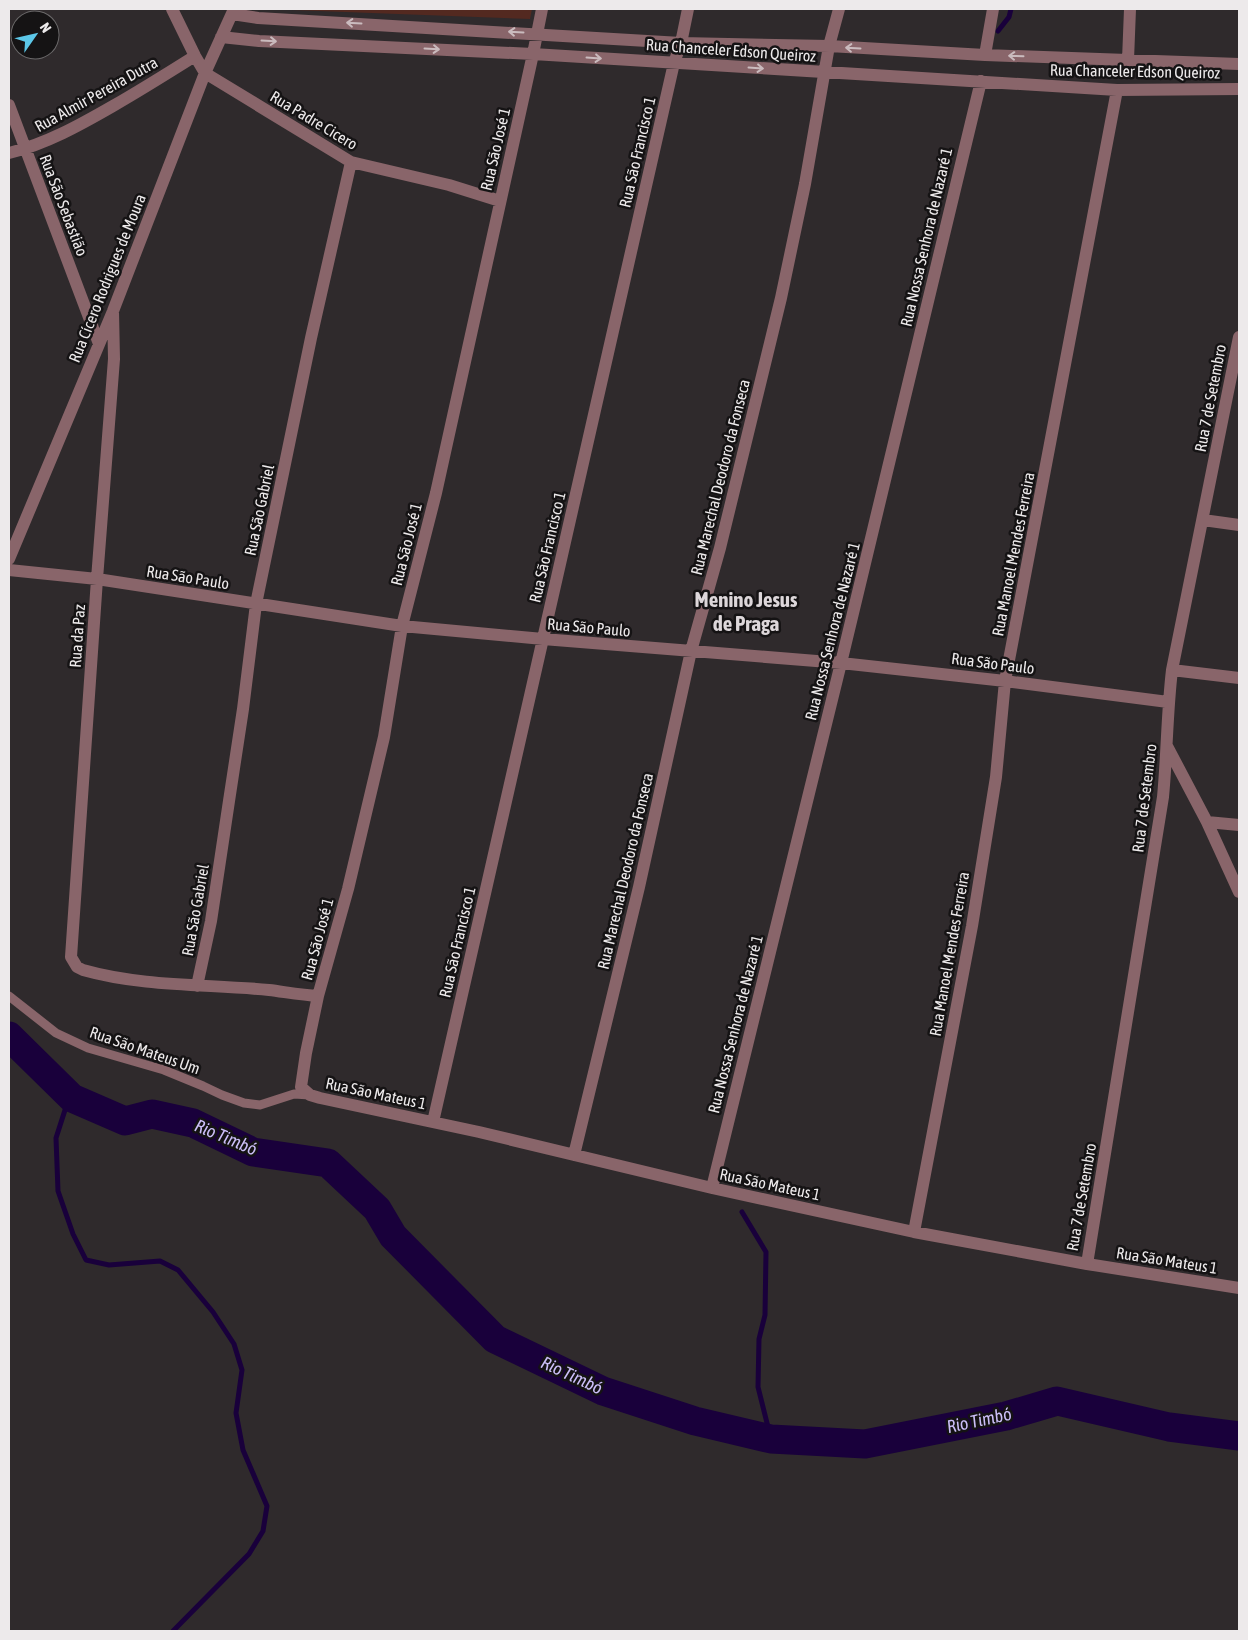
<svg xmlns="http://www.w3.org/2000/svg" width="1248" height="1640" font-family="'Asap Condensed',sans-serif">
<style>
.green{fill:#532920}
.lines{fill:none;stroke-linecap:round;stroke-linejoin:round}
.stream{stroke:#19003b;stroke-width:5}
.river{stroke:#19003b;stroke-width:29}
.service{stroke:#89656a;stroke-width:9}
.minor{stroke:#89656a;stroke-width:12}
.oneway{stroke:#cabbbe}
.labels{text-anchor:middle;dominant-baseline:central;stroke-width:5;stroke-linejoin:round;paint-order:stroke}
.street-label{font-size:16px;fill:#edeaeb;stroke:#151314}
.water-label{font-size:18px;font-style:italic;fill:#ccbff8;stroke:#151314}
.district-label{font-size:21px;font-weight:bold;fill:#ddd7da;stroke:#151314}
</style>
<rect width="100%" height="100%" fill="#2f2a2c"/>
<path class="green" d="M266,9H532L530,19Z"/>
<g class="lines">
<path class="stream" d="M998,31L1009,17L1011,9
M72,1098L65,1110L56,1138L58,1191L73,1234L86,1260L109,1265L160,1261L178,1270L213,1312L234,1344L242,1370L236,1413L243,1450L267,1506L263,1531L249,1554L173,1631
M742,1212L766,1252L765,1315L759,1339L758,1387L771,1439"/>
<path class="river" d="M9,1036L72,1098L125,1121L152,1114L193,1123L253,1152L328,1163L377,1209L393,1236L495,1339L603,1391L695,1421L771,1439L865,1444L1006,1416L1057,1401L1169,1427L1239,1436"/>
<path class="service" d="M9,996L56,1033L88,1048L164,1070L203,1086L222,1095L244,1103L260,1105L294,1094L310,1095"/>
<path class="minor" d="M172,9L195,56L205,73L351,162L449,185L500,201
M542,9L533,54L436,493L402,626L384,737L348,889L318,996L306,1053L301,1087L310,1095L320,1098L479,1132L712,1188L914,1232L1087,1264L1239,1288
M232,14L258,18L681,43L829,46L985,55L1239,64
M221,37L259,41L533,54L1117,90L1239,89
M985,55L993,9
M1128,60L1130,9
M9,105L99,344
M9,153C46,144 80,125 113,106C141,90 168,73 195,56
M113,311L114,359L97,579L71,957L77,967L83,970C143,987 208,984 269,990C285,992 302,995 318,996
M1203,520L1239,525
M9,559L113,311L205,73L234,9
M9,570L97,579L402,626L543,639L841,663L1005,681L1168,702
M1172,670L1239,678
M1167,746L1207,822L1239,892
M1207,822L1239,825
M197,986L211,921L229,801L243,709L256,604L311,338L351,162
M433,1122L674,63L681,43L688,9
M574,1155L639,887L691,651L720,548L781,298L805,184L829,46L839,9
M712,1188L841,663L981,81
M914,1232L972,926L996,777L1005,681L1117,90
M1087,1264L1163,797C1167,755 1167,712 1172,670L1239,337"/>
</g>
<defs><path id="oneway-shaft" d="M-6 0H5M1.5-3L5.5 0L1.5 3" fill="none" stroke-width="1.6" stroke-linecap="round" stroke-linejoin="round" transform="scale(1.25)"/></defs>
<g class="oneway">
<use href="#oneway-shaft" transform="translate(354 23) rotate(-177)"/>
<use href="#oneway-shaft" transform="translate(516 32) rotate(-177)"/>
<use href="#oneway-shaft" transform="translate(269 41) rotate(3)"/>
<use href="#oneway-shaft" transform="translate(853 48) rotate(-177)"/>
<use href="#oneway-shaft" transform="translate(432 49) rotate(3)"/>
<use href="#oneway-shaft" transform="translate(1016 56) rotate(-178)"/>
<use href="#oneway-shaft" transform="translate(594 58) rotate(4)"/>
<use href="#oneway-shaft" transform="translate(756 68) rotate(4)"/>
</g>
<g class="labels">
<g class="street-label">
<text transform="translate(731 50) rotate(4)">Rua Chanceler Edson Queiroz</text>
<text transform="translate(1135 71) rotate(1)">Rua Chanceler Edson Queiroz</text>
<text transform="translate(96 94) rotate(-29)">Rua Almir Pereira Dutra</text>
<text transform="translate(314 120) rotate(31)">Rua Padre Cicero</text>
<text transform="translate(495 149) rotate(-77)">Rua São José 1</text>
<text transform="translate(637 152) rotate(-77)">Rua São Francisco 1</text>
<text transform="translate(64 205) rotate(69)">Rua São Sebastião</text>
<text transform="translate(926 237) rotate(-77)">Rua Nossa Senhora de Nazaré 1</text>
<text transform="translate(107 278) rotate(-68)">Rua Cícero Rodrigues de Moura</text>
<text transform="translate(1210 398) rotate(-79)">Rua 7 de Setembro</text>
<text transform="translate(720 477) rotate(-76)">Rua Marechal Deodoro da Fonseca</text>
<text transform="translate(259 510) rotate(-78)">Rua São Gabriel</text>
<text transform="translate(406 544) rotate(-76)">Rua São José 1</text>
<text transform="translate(547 547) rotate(-77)">Rua São Francisco 1</text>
<text transform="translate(1013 554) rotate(-79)">Rua Manoel Mendes Ferreira</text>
<text transform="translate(188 577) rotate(9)">Rua São Paulo</text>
<text transform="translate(589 627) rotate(5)">Rua São Paulo</text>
<text transform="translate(832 631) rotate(-76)">Rua Nossa Senhora de Nazaré 1</text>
<text transform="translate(77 636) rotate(-86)">Rua da Paz</text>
<text transform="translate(993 663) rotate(7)">Rua São Paulo</text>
<text transform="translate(1144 798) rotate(-83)">Rua 7 de Setembro</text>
<text transform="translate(625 871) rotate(-77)">Rua Marechal Deodoro da Fonseca</text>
<text transform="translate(195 910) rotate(-80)">Rua São Gabriel</text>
<text transform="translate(317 939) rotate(-75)">Rua São José 1</text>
<text transform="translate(457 942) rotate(-77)">Rua São Francisco 1</text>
<text transform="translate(949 954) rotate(-80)">Rua Manoel Mendes Ferreira</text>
<text transform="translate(735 1024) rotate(-76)">Rua Nossa Senhora de Nazaré 1</text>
<text transform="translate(145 1050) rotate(19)">Rua São Mateus Um</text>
<text transform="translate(376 1093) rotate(12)">Rua São Mateus 1</text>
<text transform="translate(770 1184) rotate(12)">Rua São Mateus 1</text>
<text transform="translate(1081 1197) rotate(-80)">Rua 7 de Setembro</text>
<text transform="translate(1167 1260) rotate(9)">Rua São Mateus 1</text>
</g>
<g class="water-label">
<text transform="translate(226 1137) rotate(23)">Rio Timbó</text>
<text transform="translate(572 1375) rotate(25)">Rio Timbó</text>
<text transform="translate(979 1420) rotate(-12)">Rio Timbó</text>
</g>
<g class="district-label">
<text x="746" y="599">Menino Jesus<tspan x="746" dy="24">de Praga</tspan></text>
</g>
</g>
<rect width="1248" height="1640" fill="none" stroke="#edeaeb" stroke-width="20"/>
<g transform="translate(35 35) rotate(56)"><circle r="24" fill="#151314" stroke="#6b696a"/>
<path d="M0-4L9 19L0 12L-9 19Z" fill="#5cc7e8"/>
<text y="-8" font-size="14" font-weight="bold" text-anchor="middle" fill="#edeaeb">N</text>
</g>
</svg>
